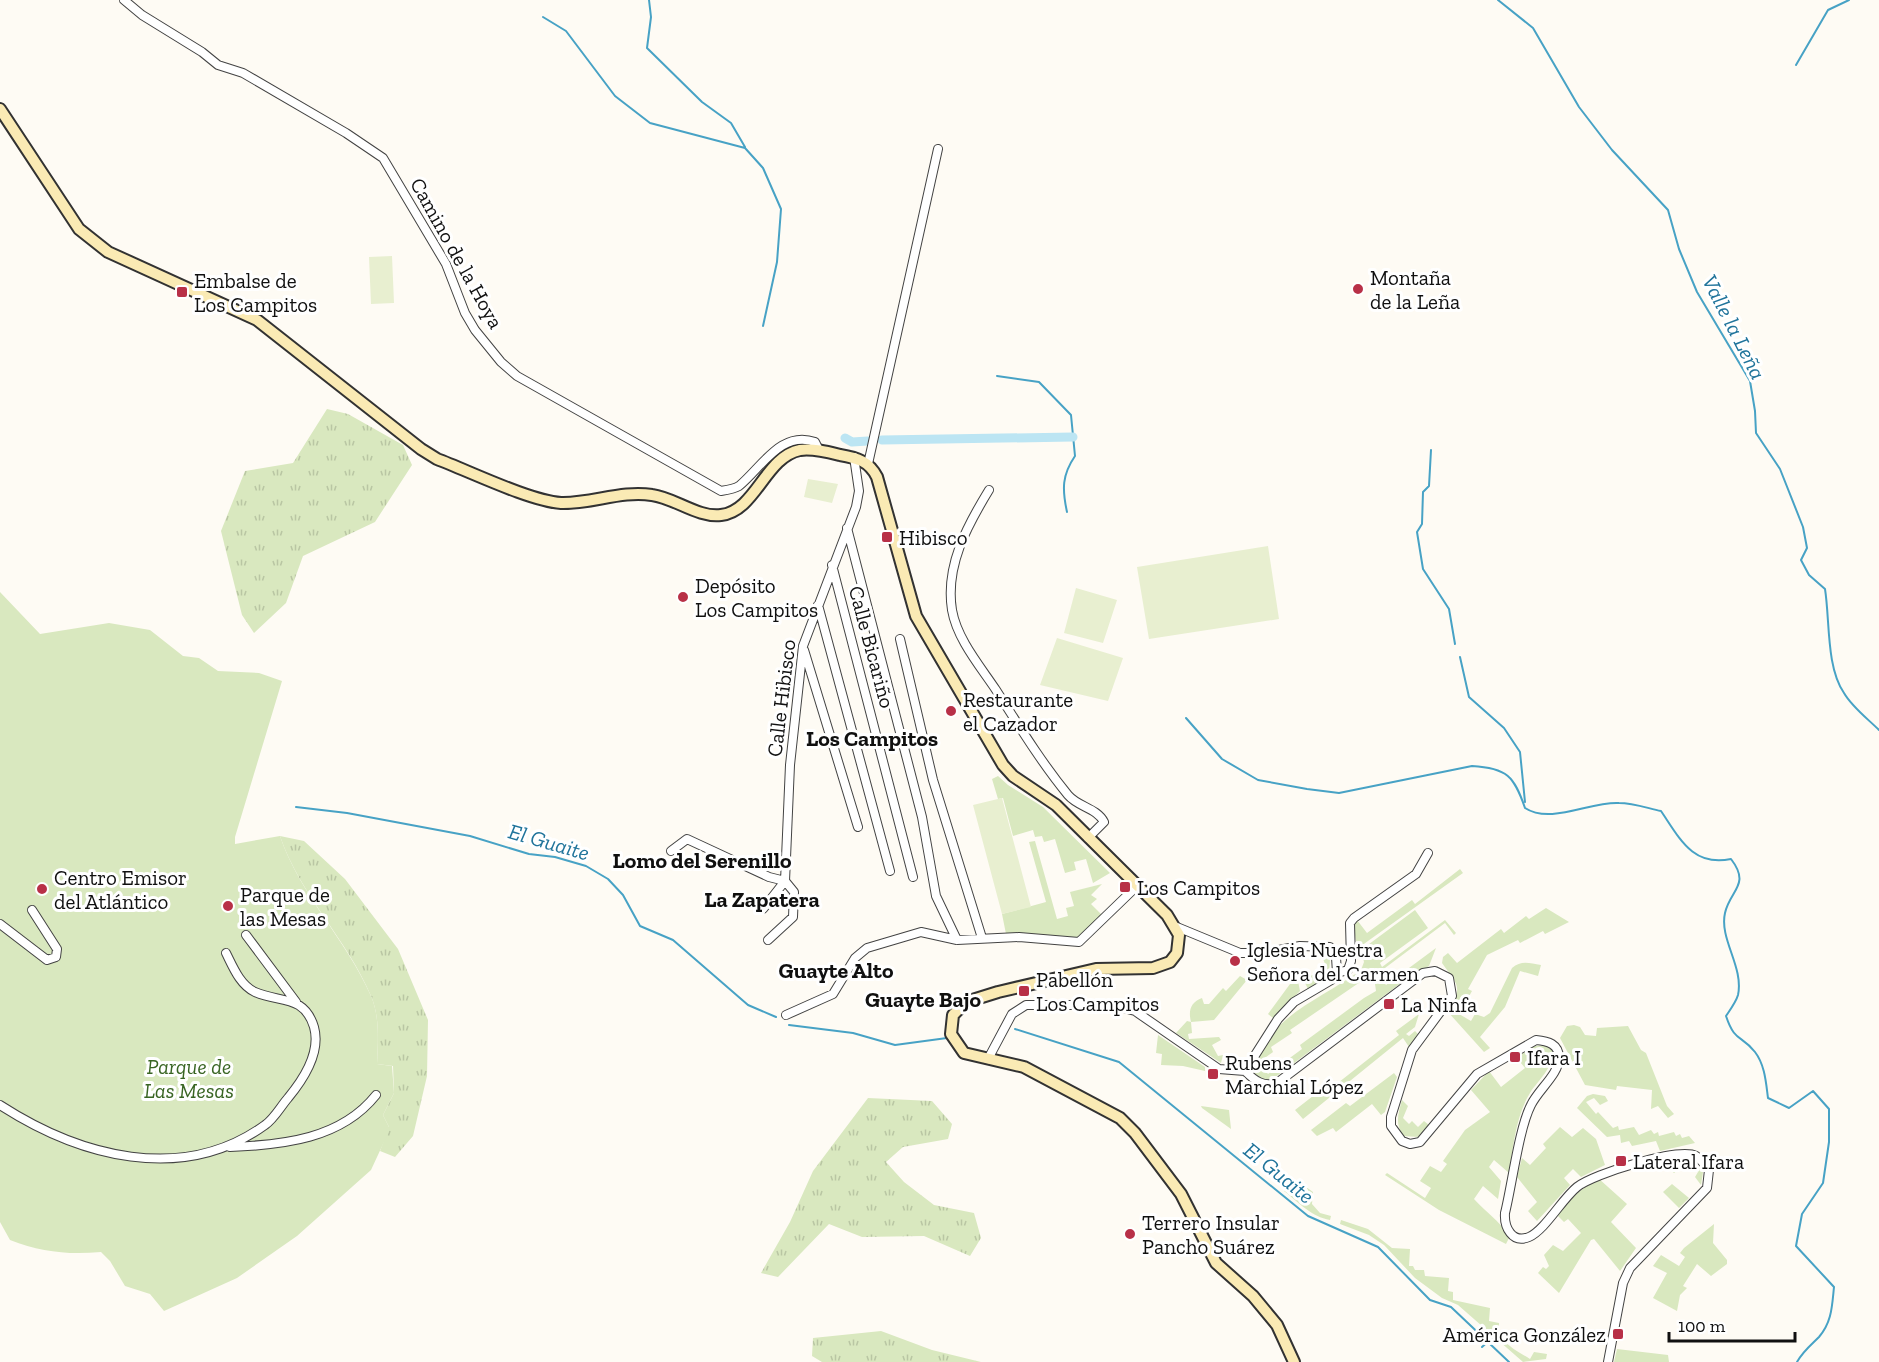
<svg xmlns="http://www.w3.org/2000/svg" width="1879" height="1362" font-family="'Zilla Slab',serif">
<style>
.grass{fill:url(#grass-tufts)}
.park{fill:#d9e8bf;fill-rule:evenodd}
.pitch{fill:#e8efd0}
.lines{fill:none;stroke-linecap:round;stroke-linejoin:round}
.stream{stroke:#47a2c5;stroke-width:2}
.canal{stroke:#bce5f3;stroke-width:9}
.minor-casing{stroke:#434343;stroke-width:10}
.secondary-casing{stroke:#323232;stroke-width:14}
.minor{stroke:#fff;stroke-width:8}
.secondary{stroke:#faeab4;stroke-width:10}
.poi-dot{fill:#b83047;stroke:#fff;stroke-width:2}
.labels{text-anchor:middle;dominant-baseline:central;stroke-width:6;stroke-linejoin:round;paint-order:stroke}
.street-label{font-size:21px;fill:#101010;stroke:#fff}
.poi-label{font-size:21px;fill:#101010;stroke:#fff;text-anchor:start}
.park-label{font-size:21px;font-style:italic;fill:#396523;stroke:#fff}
.water-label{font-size:22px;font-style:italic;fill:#20749b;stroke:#fff}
.neighbourhood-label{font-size:22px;font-weight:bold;fill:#101010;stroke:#fff}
</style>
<defs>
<pattern id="grass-tufts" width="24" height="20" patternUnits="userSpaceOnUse" patternTransform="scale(1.5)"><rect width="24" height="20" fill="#d9e8bf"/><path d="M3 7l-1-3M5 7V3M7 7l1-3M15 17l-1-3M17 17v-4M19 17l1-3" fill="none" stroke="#b9c6a3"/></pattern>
</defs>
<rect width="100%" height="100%" fill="#fefbf4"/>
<path class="grass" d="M327,409L348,414L403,445L412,465L375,522L303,556L286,603L254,633L242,615L221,531L245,471L293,463Z
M280,836L304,841L345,879L398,949L428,1020L427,1076L413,1136L395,1157L380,1151L389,1127L383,1115L394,1093L393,1066L377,1064C378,1042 380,1017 371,996C347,939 300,895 280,836Z
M868,1098L932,1101L952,1124L948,1139L903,1147L886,1162L904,1182L934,1205L974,1213L981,1238L970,1256L924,1236L862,1237L829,1224L778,1277L761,1273L790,1222L813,1171Z
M881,1331L932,1350L981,1362H822L812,1356L813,1338Z"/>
<path class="park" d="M0,592L40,634L109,623L150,630L183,656L199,658L218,671L259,673L282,681L235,837V844L280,836C300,895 346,939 371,996C380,1017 378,1042 377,1064L392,1066L394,1093L383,1115L390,1129L371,1170L297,1236L237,1278L164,1311L150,1294L125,1286L110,1261L101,1252C68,1255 41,1252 10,1240L0,1222Z
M998,776L1008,785L1043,807L1110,873L1093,883L1086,859L1074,862L1076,870L1065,873L1055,839L1044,842L1042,836L1035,837L1033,830L1013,836L1003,798L998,799L992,779Z
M1035,841L1057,919L1068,916L1066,908L1074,906L1070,892L1102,884L1091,895L1097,899L1091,904L1103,916L1079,940L1006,934L1002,914L1046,902L1029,842Z
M1460,869L1463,873L1361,946L1356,941L1353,925L1357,920L1367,933L1412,900L1415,904Z
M1546,908L1569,922L1545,934L1543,931L1520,943L1518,940L1487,955L1468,989L1472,991L1459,1014L1471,1021L1475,1014L1484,1017L1490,1013L1512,968C1521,960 1529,963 1541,965L1538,976L1520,971L1505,1007L1480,1037L1490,1048L1484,1052L1448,1012C1464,985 1457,985 1442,963L1443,957L1448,953L1457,963L1501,929L1504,933L1526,916L1529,919Z
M1415,910L1428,928L1380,963L1382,967L1445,920L1456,933L1454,935L1445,923L1377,974L1386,985L1436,948L1429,966L1405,980L1274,1078L1263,1081L1257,1078L1251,1066C1275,1013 1318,1001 1361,970L1364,962L1361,950ZM1366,978L1375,984L1376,991L1364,998L1300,1045L1302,1049L1268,1074L1259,1062L1273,1052L1271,1047L1292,1033L1290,1030Z
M1322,950L1330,953C1330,977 1329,977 1308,989L1303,979L1327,969L1322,956L1313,960L1310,952Z
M1240,976L1247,980L1214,1020L1191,1022L1192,1033L1188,1034L1189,1039L1219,1037L1221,1040L1212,1045L1218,1056L1223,1055L1221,1063L1176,1033L1187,1021L1191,1022C1188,1010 1191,1002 1202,998L1204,1004H1209L1223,988L1226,991Z
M1298,981L1300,991L1273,1018L1268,1014L1290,984Z
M1419,1014L1415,1027L1406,1034L1409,1036L1415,1031L1418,1034L1409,1047L1403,1038L1303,1119L1295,1110L1331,1082L1334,1086L1399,1035L1396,1031Z
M1574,1025L1580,1027L1585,1035L1596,1036L1597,1028L1628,1026L1641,1050L1646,1053L1667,1106L1674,1114L1668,1118L1658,1106L1651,1109L1652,1090L1617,1086L1616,1090L1585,1085L1560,1038L1567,1026Z
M1158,1035L1205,1067V1071L1183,1066L1161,1065L1162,1054L1156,1053Z
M1548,1045L1552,1049C1554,1068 1540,1078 1530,1093C1516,1115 1513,1148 1509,1173L1494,1160L1489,1167L1501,1181L1498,1199L1483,1186L1474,1199C1488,1214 1497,1219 1510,1236L1506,1244L1439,1210L1385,1175L1387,1173L1425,1198L1431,1188L1420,1181L1430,1166L1441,1172L1447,1164L1443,1161L1465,1130L1490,1112L1471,1090L1489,1071L1501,1087L1525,1068L1516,1057L1535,1046Z
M1394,1073L1397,1077L1385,1112L1381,1115L1372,1104L1336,1132L1333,1128L1317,1136L1311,1130L1346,1103L1350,1106Z
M1593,1094L1605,1096L1608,1101L1600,1105L1594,1098L1586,1102L1596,1114L1598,1112L1613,1128L1618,1126L1619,1130L1634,1127L1639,1135L1651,1130L1654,1134L1658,1132L1659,1136L1674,1132L1676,1136L1680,1134L1682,1138L1689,1136L1695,1143L1660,1151L1656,1141L1632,1146L1629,1141L1621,1143L1620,1135L1607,1137L1577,1108L1587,1096Z
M1402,1100L1408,1106L1403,1118L1409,1124L1412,1121L1418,1127L1424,1121L1429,1125L1419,1137L1403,1136C1395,1123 1398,1114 1402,1100Z
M1201,1106L1229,1110L1231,1129L1202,1108Z
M1560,1127L1572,1137L1583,1128L1596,1139L1605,1165L1581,1177L1573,1169L1564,1178L1570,1185L1537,1221L1528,1211L1537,1202L1517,1177L1522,1158L1530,1165L1546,1148L1543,1144Z
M1686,1158L1693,1161L1703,1172L1701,1185L1695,1177L1698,1172L1693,1167L1689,1168L1685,1164L1674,1173L1663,1162Z
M1598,1178L1627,1204L1611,1222L1636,1248L1620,1271L1594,1239L1591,1240L1559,1293L1538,1273L1543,1267L1546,1269L1549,1266L1544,1255L1553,1245L1563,1251L1581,1233L1568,1219L1564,1222L1557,1215L1573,1196Z
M1672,1184L1689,1198L1679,1208L1663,1192Z
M1287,1186L1306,1187L1313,1192L1312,1204L1320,1213L1331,1216L1330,1220C1312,1217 1298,1202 1284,1191Z
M1341,1220L1368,1229L1392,1248L1410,1249L1409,1266H1413L1415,1270H1424L1425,1276L1449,1278L1448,1291L1453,1292V1300L1490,1308L1489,1321L1499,1323C1498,1343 1515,1349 1530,1359L1534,1352L1547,1354L1546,1359L1523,1362L1458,1305L1442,1298L1415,1278L1384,1245L1369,1235L1340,1224Z
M1714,1224L1713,1243L1727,1260V1264L1711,1276L1697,1264L1683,1286L1687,1288L1680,1295L1677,1311L1653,1298L1667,1273L1653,1266L1661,1255L1679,1266L1685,1257L1680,1253L1684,1248Z
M1617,1349L1668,1355L1669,1362H1614Z"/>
<path class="pitch" d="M392,256L394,303L371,304L369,257Z
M808,479L838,484L832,503L804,497Z
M1268,546L1279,619L1149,639L1137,567Z
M1076,588L1117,600L1103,643L1064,633Z
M1057,638L1123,658L1108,701L1040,685Z
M1002,798L1031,907L1002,914L973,805Z"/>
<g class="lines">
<path class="stream" d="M649,0L651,17L647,48L702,102L731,123L745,147
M1498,0L1533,28L1579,107L1612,150L1668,210L1679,249L1697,292L1750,381L1755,411L1756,433L1780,469L1803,527L1807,548L1801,560L1809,575L1825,589C1830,620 1826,667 1844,693C1852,707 1868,719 1879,730
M543,17L566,31L615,96L650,123L745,148L763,168L781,209L777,262L763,326
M1796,65L1828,10L1849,0
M997,376L1039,382L1071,415L1075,456C1062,475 1062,489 1067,512
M1431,450L1429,486L1423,492L1422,524L1417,532L1423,569L1449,609L1455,644
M1460,657L1469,697L1504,728L1520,752L1525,802
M1186,718L1222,759L1258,780L1307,789L1339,793L1472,766C1507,768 1514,776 1525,808
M296,807L347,813L470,836L529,854L555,857L586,866L608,879L623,895L640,926L673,940L748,1005L776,1017
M1525,808C1551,825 1591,801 1619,803C1633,803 1647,808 1661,811C1680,839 1693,867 1731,859C1751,885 1730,890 1725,913C1719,939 1744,967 1738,995C1736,1002 1730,1010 1726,1016C1735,1043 1741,1034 1755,1052C1765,1065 1766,1083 1768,1098L1789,1108L1813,1091L1829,1109V1142L1823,1183L1802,1214L1796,1246L1834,1287C1832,1306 1832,1322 1819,1337C1811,1345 1803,1351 1797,1362
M789,1025L853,1033L895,1045L947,1038
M1015,1029L1119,1062L1308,1216L1378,1247L1430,1300L1451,1307L1509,1362
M1482,1347L1492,1338"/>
<path class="canal" d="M845,438L852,442L868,441
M882,440L1073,437"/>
<defs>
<path id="minor" d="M124,0L142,15L202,52L218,65L243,73L346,133L383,158L446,264L465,313L475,330L501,362L517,376L721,491C727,490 734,489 739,486C762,467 781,430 815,442L819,450
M868,464L938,149
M989,490C967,526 945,566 952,610C957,639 980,666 996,690C1019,726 1041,762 1068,795C1078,807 1097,808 1104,822L1088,838
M847,528L922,817L936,896L957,940
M832,565L913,877
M818,605L890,871
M900,639L933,780L982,938
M804,650L858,827
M671,851L687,839L769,877L785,881L794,892L793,917L768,940
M763,909L785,881L790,765L803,646L856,507L859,491L854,457
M0,924L47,960L56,957L57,949L32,910
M1177,927L1240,953H1263L1300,946L1330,947L1336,957L1337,973
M246,935L296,1002
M1337,973L1348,970L1351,961L1350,923L1354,918L1416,874L1428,853
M786,1015L833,994L855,958L867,948L921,932L957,940L1019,937L1079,942L1137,886
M988,1059L1012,1014L1026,1005H1112L1135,1011L1219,1069L1245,1071
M1245,1071C1255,1081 1263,1087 1277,1083L1423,973L1435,971L1449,978L1452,996L1412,1050L1391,1117V1126L1402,1141L1410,1144L1420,1142L1477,1074L1536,1040C1548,1041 1559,1044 1559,1058C1559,1074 1538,1090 1531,1105C1519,1128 1512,1185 1505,1213C1504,1227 1512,1244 1529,1237C1545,1230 1562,1199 1577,1187C1593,1174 1679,1147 1696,1156C1701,1159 1705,1166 1709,1170L1707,1188L1630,1268L1623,1283L1608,1362
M1245,1071L1278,1019L1294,1002L1333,979L1337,973
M0,1105C79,1156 182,1185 265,1125C274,1119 281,1106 288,1098C303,1080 321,1052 314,1027C304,994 279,1003 255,992C240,985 233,967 226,953
M230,1147C283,1145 341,1139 376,1095"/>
<path id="secondary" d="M0,109L79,229L108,252L257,320L421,449L437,459C469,471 530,501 561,503C591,504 622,490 652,495C675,498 698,518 721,515C756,511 765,457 800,450C813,448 828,452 840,455C857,458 869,461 877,477L916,616L1003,765L1013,776L1056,805L1167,915L1179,935L1177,953L1170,962L1153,968L1096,969L998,992L966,1002L953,1015L951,1034L964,1053L1024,1067L1120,1118L1135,1133L1181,1194L1216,1263L1253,1296L1277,1325L1294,1362"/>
</defs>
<use href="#minor" class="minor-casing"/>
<use href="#secondary" class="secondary-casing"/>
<use href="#minor" class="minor"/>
<use href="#secondary" class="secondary"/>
</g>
<g class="poi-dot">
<circle cx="1358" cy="289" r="6"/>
<rect x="176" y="286" width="12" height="12" rx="3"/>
<rect x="881" y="531" width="12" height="12" rx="3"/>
<circle cx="683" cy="597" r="6"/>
<circle cx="951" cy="711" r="6"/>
<rect x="1119" y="881" width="12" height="12" rx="3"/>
<circle cx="42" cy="889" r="6"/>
<circle cx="228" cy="906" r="6"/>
<circle cx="1235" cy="961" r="6"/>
<rect x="1018" y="985" width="12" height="12" rx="3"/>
<rect x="1383" y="998" width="12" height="12" rx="3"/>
<rect x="1509" y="1051" width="12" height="12" rx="3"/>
<rect x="1207" y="1068" width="12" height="12" rx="3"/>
<rect x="1615" y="1155" width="12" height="12" rx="3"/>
<circle cx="1130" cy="1234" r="6"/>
<rect x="1612" y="1328" width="12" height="12" rx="3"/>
</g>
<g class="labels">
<g class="street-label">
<text transform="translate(457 253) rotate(61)">Camino de la Hoya</text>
<text transform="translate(872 647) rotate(75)">Calle Bicariño</text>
<text transform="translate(781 698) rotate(-83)">Calle Hibisco</text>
</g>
<g class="poi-label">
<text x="1370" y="277">Montaña<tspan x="1370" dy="24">de la Leña</tspan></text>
<text x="194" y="280">Embalse de<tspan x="194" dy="24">Los Campitos</tspan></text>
<text x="899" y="537">Hibisco</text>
<text x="695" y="585">Depósito<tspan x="695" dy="24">Los Campitos</tspan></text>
<text x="963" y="699">Restaurante<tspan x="963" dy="24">el Cazador</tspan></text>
<text x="54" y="877">Centro Emisor<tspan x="54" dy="24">del Atlántico</tspan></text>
<text x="1137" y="887">Los Campitos</text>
<text x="240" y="894">Parque de<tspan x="240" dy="24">las Mesas</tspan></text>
<text x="1247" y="949">Iglesia Nuestra<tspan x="1247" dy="24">Señora del Carmen</tspan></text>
<text x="1036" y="979">Pabellón<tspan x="1036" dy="24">Los Campitos</tspan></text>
<text x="1401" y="1004">La Ninfa</text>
<text x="1527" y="1057">Ifara I</text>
<text x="1225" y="1062">Rubens<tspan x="1225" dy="24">Marchial López</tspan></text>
<text x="1633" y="1161">Lateral Ifara</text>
<text x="1142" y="1222">Terrero Insular<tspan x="1142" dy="24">Pancho Suárez</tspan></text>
<text x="1606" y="1334" text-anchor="end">América González</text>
</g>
<g class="park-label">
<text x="189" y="1066">Parque de<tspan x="189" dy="24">Las Mesas</tspan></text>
</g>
<g class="water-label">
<text transform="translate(1734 327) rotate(63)">Valle la Leña</text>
<text transform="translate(549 842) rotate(16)">El Guaite</text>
<text transform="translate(1279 1173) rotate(39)">El Guaite</text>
</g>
<g class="neighbourhood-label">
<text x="872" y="738">Los Campitos</text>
<text x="702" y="860">Lomo del Serenillo</text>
<text x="762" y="899">La Zapatera</text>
<text x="836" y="970">Guayte Alto</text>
<text x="923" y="999">Guayte Bajo</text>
</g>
</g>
<path d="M1669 1332v9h126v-9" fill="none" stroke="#101010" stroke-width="3"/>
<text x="1678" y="1332" font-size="18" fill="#101010" stroke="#ffffff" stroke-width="4.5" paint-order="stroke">100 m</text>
</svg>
